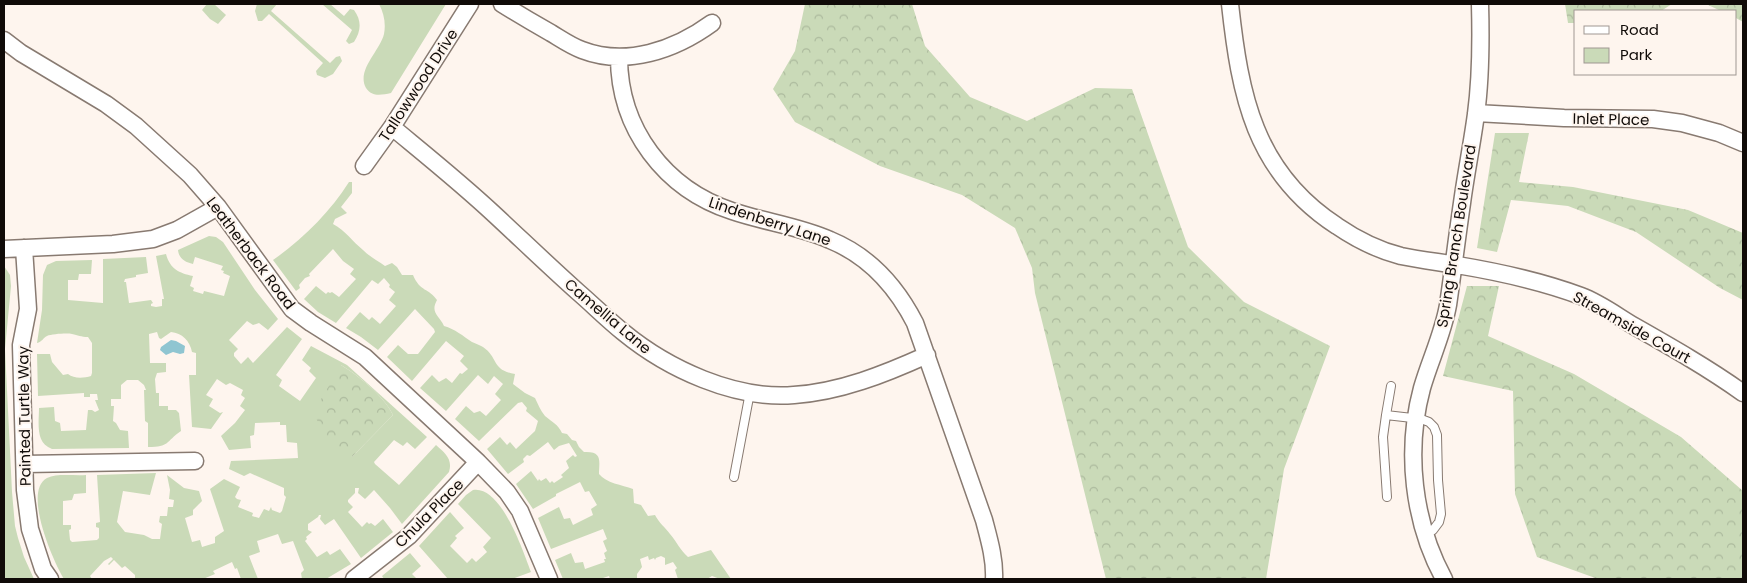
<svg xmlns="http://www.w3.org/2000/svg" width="1747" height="583" font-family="Poppins,sans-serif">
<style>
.green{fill:#cadab8;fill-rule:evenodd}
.forest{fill:url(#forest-crowns)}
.water{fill:#8fc5d1}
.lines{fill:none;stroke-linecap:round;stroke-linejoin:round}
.lane-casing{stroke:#887a71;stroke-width:10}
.street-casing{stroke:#887a71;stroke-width:19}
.lane{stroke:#fff;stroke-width:8}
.street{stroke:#fff;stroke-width:16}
.labels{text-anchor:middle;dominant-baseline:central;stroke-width:4;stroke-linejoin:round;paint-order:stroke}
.street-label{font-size:15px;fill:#100b08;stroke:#fef5ee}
</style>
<defs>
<pattern id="forest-crowns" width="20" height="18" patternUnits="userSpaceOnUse" patternTransform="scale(1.25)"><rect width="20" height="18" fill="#cadab8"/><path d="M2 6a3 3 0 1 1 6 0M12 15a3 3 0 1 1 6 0" fill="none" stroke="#acba9d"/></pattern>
</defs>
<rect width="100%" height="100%" fill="#fef5ee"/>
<path class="green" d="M207,4H214L226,15L218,24L210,19L202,10Z
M257,4H277L271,11L330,63L336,57L340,56L342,61L333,74L325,78L317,75L316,71L323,63L269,14L262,21H258L255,11Z
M322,4H330L344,16L350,9L354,10C362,21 361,31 354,42L349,44L346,41L352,30Z
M379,4H446L391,93C381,95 372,97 366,88C356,70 380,51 384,34C386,24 384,13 379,4Z
M349,182H352V193L341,207L347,213L335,219L333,224C346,231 352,241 363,250C370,257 378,261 385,266L392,263L397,267L402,275H413C420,292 429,288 437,300C430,313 439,315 444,326C455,329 463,336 472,342C476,344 480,345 483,347C499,358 491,370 515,374L513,384L525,393L535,398C538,404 540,410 545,416C552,422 558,424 562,433L567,434L572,440L576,441L579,447L584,452C603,451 599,461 599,474C606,483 622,485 633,489L634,503L641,505L648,516L655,515C659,523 665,527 670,534C677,542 680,550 688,557L711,550L731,579H740H720L712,576L707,579H678L675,570L677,568L673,562L665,565V558L661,556L656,558L655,560L654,558L649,560L648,556L640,559L642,567L637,574V579H610L609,576L600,579H563L555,560L571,553L575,563L583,562L585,569L605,562L604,559H606L604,553L607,551L603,541L607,539L603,529L551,549L538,518L559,507L564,519L570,518L573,525L593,515L591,509L597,505L589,491L585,492L580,482L556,494V496L533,509L516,484L531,471L538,481L539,479L541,481L546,478L550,483L552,481L554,483L563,477L561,475L569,468L566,461L573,455L575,457L577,456L569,443L559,446L554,450L548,442L530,456L527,455L523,459L524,462L508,474L487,449L500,437L507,445L510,442L516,449L535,431L538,421L526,411L527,408L522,402L518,403L479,441L455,419L466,406L474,413L480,411L486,416L501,400L495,394L503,384L494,376L488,384L478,375L446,411L420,388L432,375L439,382L446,378L452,383L460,373L462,374L468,369L460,361L464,356L446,341L412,381L387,357L398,345L408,354H418L435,332L434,329L415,309L378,350L361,337L346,328L360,312L369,320L372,317L380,324L396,306L389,300L395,292L389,287L390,285L384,278L378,284L372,280L336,323L318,312L304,299L316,286L326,294L328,292L330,293L332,292L339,297L356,279L350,274L354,269L343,261L333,249L309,274L310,276L305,278L299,285L300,288L296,291L273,260C302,240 330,212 349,182Z
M209,236L216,237L223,242L255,290L278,319L268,330L259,323L253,325L247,321L229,340L238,349L234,353V356L241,364L248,357L253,363L287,327L302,339L276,375L282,380L279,386L300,401L316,378L309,371L311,368L302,360L311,346L347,365L427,437L415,449L407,442L403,446L394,440L374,462L375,464L399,485L436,445C445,453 453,459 449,472L402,524L390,508L374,490L365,499L358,493L359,488H355V493L348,500V502L353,507L348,512L362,527L367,522L369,524L371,523L375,526L383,519L393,532L361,558L334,519L325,525L320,519L321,515H319L318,517L308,524V530L312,532L306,537L307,539L305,541L317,557L327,551L330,555L340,549L351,564L326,579H302L301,573L304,570L293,541L282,544L278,534L257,541L260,552L249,556L258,579H241L237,568L235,569L232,562L213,571L215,574L203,579H135V575L125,566L122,568L114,560L109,565L108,564L113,559L111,557L104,561L90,576L92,579H64C54,563 22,491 47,478C57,473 74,476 86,475V493L74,494L72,500L63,501V525H71V529L69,530L70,540L72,542L97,540L99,538V528L96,527V523L100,522L97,475L156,473L150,495L123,491L117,522L125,532L144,535L152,539H160L162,524L159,522L160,516H167L168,507H173L174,500L169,499L170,490L167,475L184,488L199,491L202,501L193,510V515L185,518L192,542L200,540L202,547L215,543V537L224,531L210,489L224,479L240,487L235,497L237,499L241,500L238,507L253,513L252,516L259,518L264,509L269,511L271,507L272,510L280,513L282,511L286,497L284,495V488L250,473L244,476L229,469L231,461L298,458L297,443L287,442L286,425H280V422L255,423L254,435L250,436L251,448L229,450L221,436L235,423L245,410L240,406L245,398L241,395L243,390L230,383L226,385L217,379L206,395L213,399L209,406L220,413L223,412L211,429L192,427L189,375H196V353L192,352C190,341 182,333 171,332L161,339L159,338L157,332L149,334L150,363H166V372L157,373L155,379L156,393H159V406H168V410H176L179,413L181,431C165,442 170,447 148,447V423L145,421L144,390H146L144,385L138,380H127L121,385V399H111V406H114L113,421L116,423L120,430L128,431L129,448L52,449C35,443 39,423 39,408L54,407L55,421L60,423L61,431L86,430L88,410H92L95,412L99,410L95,400H98L97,394H90V397H84V393L38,396L37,354H50L52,362L63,375L68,374C74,379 84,378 91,376L92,373V343L88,337C81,337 78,335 72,334C67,333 52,334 47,336C43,338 42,342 37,343L42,310L43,275L47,265L56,261L92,260L91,274H79L78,280H68V300L103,303V259L146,257L148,273L136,275V277L125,279L124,282H126L129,303L151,300L153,303L151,304V306L156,307L162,306V299H164L156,256L166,254C170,269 179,273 193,276L190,286L194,288L193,291L203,294L204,291L224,296L230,276L223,273L224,271L221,270L223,266L195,257L193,264C185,262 179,259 178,250ZM341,365C359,376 384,396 393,415L352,457Z
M4,266L10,275L11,286L5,349L12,492L15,526L18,538L24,557L34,579H4Z
M473,490C501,485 523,551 531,572L512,579H448L419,546L450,512L464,528L455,536L457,538L450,546L467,563L472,558L476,562L487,552L483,547L491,538L458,504L466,495Z
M410,553L421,566L412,574L416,578L414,579H384L382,576Z"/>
<path class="forest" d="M805,4H912L925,46L970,97L1027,121L1095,88L1132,89L1188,247L1244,302L1330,346L1284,469L1266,579H1106L1035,293L1032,268L1015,228L962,195L880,166L795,122L773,89L795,51Z
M1565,4H1672L1661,11H1576V23H1568Z
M1706,4H1743V22L1736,18V11H1721Z
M1495,133H1529L1519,182L1573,187L1688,210L1743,233V300L1720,288L1636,232L1568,206L1511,200L1497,252L1477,248Z
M1467,286H1499L1488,336L1574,374L1681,437L1743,491V579H1598L1537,557L1515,494L1513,391L1443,376Z
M341,365C359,376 384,396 393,415L352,457L326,436L313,413Z"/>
<path class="water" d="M171,340L176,341L185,346L184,353L180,354L173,352L166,355L160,350L161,347Z"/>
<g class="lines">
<defs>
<path id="lane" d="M1391,386L1386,415L1421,419L1429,422L1434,427L1437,435L1438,480L1441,514L1439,522L1433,530L1425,535
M1386,415L1383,437L1387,497
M734,477L750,392"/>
<path id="street" d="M502,4C518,14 535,24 551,33C561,39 571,46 582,50C626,67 675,50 712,23
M1230,4C1240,95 1254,172 1337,226C1356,239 1378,250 1401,256C1420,260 1439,262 1457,265C1499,272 1541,281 1581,296C1600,303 1617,316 1634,326C1671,347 1708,368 1743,393
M4,40L21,53L106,104L136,126L190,175L218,207L292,309L311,323L365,357L478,462L507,492L520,511L549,579
M619,57C619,129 665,189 732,211C764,222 799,226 830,240C869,256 896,286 915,323L984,520C989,539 995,559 994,579
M1476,113L1564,118L1653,119L1682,123L1719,133L1743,143
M392,127C427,156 462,184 495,215C523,241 550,267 578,292C593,305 608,320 623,332C668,369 735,400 794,395C840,392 885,374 927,355
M364,166L392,127L470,4
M24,248L28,309L21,345L25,490L30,529L43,569L50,579
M4,249L113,244L153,239L177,230L218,207
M25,464L195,461
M354,579L409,536L478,462
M1444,579C1413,522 1405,451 1422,388C1430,360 1443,334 1448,305C1453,271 1457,237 1462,203C1466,173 1472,144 1476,114C1481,77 1481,40 1480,4"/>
</defs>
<use href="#lane" class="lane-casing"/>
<use href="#street" class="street-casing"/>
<use href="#lane" class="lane"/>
<use href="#street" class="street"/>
</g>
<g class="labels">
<g class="street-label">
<text transform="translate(418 85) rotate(-57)">Tallowwood Drive</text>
<text transform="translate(1611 119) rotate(1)">Inlet Place</text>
<text transform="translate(770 221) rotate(18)">Lindenberry Lane</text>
<text transform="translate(1456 236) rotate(-81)">Spring Branch Boulevard</text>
<text transform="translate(251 253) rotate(53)">Leatherback Road</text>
<text transform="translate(608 316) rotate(40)">Camellia Lane</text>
<text transform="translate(1632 327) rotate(29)">Streamside Court</text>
<text transform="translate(24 416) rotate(-91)">Painted Turtle Way</text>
<text transform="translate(429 513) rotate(-45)">Chula Place</text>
</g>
</g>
<rect width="1747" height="583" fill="none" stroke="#100b08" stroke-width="10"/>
<rect x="1574" y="10" width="162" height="65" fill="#fef5ee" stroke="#9f9792"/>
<rect x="1584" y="26" width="25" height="8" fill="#ffffff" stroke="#9f9792"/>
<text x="1620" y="35" font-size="15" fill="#100b08">Road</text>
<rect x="1584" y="48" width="25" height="15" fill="#cadab8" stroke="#9f9792"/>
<text x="1620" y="60" font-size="15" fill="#100b08">Park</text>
</svg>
